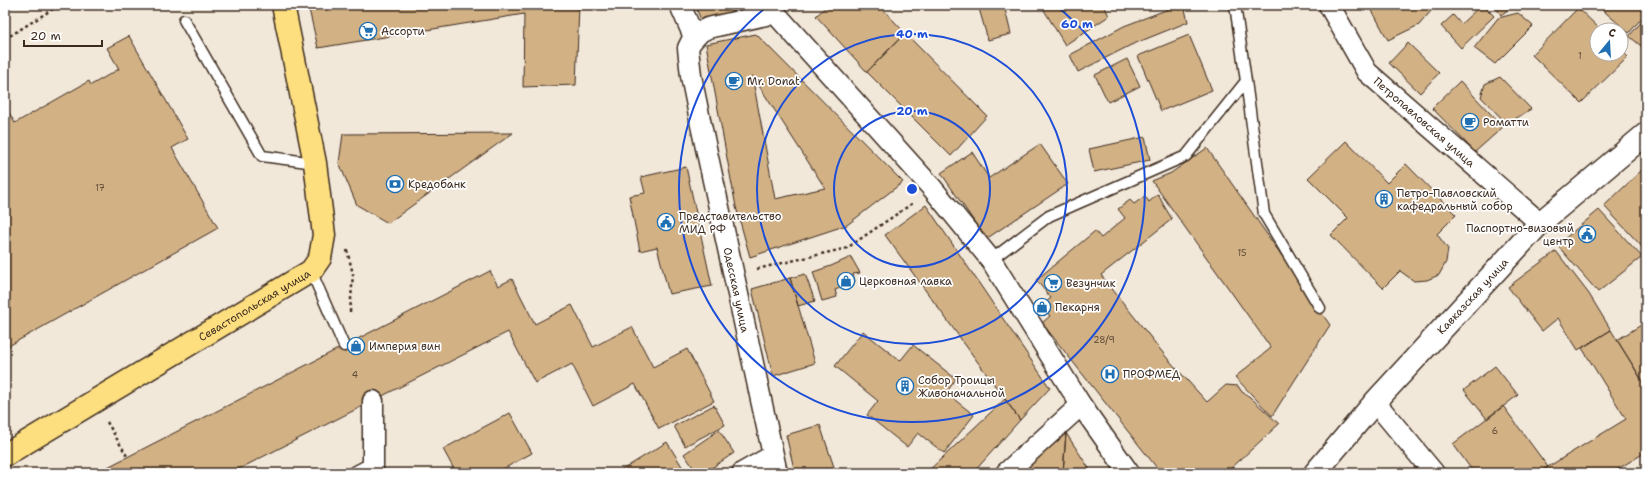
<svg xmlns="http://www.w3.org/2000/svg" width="1651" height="478" font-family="'Shantell Sans',sans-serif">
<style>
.building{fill:#d2b185;stroke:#3b2a1e;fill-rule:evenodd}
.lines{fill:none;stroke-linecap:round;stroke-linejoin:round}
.lane-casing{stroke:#3b2a1e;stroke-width:13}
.street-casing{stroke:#3b2a1e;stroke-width:23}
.secondary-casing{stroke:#3b2a1e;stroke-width:25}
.primary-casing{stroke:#3b2a1e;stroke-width:25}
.path{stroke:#3b2a1e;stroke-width:2.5;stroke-dasharray:3 3;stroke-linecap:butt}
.lane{stroke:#fff;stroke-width:10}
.street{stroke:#fff;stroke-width:20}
.secondary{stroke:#fff;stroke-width:22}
.primary{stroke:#fddf80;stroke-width:22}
.ring{fill:none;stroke:#1d4ed8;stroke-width:2}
.labels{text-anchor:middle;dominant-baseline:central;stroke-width:3.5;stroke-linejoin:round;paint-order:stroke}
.number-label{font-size:9px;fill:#614c38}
.poi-label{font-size:11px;fill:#3b2a1e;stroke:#fff;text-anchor:start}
.street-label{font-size:11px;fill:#3b2a1e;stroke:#fff}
.centre{fill:#1d4ed8;stroke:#fff;stroke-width:2}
.ring-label{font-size:12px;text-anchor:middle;font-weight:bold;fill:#1d4ed8;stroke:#fff;stroke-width:3.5;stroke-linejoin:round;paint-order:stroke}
</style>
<rect width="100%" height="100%" fill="#f2e8da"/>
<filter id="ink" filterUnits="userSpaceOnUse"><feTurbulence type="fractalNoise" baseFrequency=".025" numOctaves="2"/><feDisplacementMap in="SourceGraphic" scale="8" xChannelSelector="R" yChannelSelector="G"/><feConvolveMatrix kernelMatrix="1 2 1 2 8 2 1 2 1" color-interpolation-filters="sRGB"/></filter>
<g filter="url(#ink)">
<path class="building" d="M308,5H579L576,85L523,87L524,14L318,48Z
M695,5H757L751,10L701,20Z
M828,5H879L905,33L867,72L816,16Z
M978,5H1004L1011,34L988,40Z
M1041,5H1104L1109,16L1065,45Z
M1179,5H1184L1188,22L1131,45L1078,72L1070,55L1124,26Z
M1369,5H1436L1419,25L1388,40Z
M1481,5H1483L1494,16L1461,48L1441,26L1453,15L1461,24Z
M1494,5H1514L1501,15Z
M1597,5H1646V13L1629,33Z
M1578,8L1601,30H1597V54H1621V50L1628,57L1581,103L1532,55Z
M1518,13L1533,26L1495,64L1474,48L1498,18Z
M1646,17V50L1629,36Z
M905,33L987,116L951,156L867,72Z
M756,34L903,182L847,225L750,257L736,207L706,44ZM752,75L825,188L775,199Z
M1189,35L1212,90L1161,111L1138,56Z
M129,36L188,139L172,148L218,228L5,348V106L15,123L89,81L91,85L119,69L107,48Z
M1408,43L1439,73L1420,93L1389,63Z
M1127,59L1140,86L1108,102L1095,75Z
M1500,77L1531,109L1507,124L1481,97L1485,84Z
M1460,81L1503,127L1475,152L1432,108Z
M513,133L388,223L357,205L339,163L343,134Z
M1145,137L1150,160L1094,172L1089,149Z
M1346,141L1387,183L1406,164L1456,215L1437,234L1448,249L1446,262L1439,275L1427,280L1414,281L1400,271L1383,288L1331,235L1348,218L1308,178Z
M1040,144L1068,184L986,239L941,173L972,152L989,178Z
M1207,148L1330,325L1272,416L1235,377L1271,348L1152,181L1171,173Z
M686,167L712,286L669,294L657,247L640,251L629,196L645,193L641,177Z
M1643,169L1646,171V251L1604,206Z
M1158,194L1163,204L1172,219L1101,275L1167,358L1207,402L1226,385L1238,386L1242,392L1250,397L1279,424L1226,473H1161L1042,323L1050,316L1041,306L1051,298L1036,280L1095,231L1101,238L1125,218L1118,209L1130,200L1134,204L1145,196L1149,202Z
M926,205L1050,388L1020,420L885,235Z
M1599,210L1642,257L1598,292L1557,245Z
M1556,251L1589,294L1611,330L1578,350L1558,318L1542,331L1508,287Z
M851,257L860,273L853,274L855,282L835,290L837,297L822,301L813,272L831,266Z
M490,271L498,286L512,279L535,324L572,305L593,347L632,327L653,367L687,349L714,401L659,429L635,384L593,406L572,364L535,383L508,332L231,473H96Z
M805,274L815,301L798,306L790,278Z
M790,278L815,363L773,376L752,289Z
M1646,322V382L1644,383L1617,340Z
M1611,330L1646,387V452L1611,473H1538L1626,419L1582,348Z
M863,331L900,361L913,345L956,379L946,393L974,415L944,453L918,433L907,447L867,415L878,401L835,366Z
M1495,366L1518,395L1487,419L1464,390Z
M1005,399L1020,420L973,473H926Z
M714,405L725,425L685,446L674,426Z
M1503,406L1548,467L1538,473H1474L1453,444Z
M510,413L532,453L496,473H456L443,449Z
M820,425L836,473H795L786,435Z
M719,430L734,453L704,473H697L684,454Z
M1066,433L1063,473H1022Z
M1066,433L1092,473H1063Z
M667,442L686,473H617Z"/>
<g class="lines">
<defs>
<path id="lane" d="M184,20L262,156L315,163
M1246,81L1264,214L1320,308
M991,260L1049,216L1186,156L1246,81L1235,5
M311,271L344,346
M352,473L373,462"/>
<g id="street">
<path d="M680,5L694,37"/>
<path id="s1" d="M1329,5L1367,72L1540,223"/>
<path d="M373,401V473"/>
<path d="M1375,402L1434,473"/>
<path d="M742,473L772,456"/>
<path d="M777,473L701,125L691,76L688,48L691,42L700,32L708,28L775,13L933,189L991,260L1081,405L1129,473"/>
<path d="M1006,473L1081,405"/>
</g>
<g id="secondary">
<path id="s2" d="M1315,473L1375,402L1540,223L1646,134"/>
</g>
<g id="primary">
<path id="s3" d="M5,455L311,271L320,258L324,235L315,163L283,5"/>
</g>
</defs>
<use href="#lane" class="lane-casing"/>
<use href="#street" class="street-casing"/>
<use href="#secondary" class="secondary-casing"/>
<use href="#primary" class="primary-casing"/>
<path class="path" d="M5,39L59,5
M347,250L353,274L350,312
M757,269L847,248L913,203
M107,422L127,456"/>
<use href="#lane" class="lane"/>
<use href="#street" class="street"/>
<use href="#secondary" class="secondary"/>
<use href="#primary" class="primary"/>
</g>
</g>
<g class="ring">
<circle cx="912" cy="189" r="78"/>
<circle cx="912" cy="189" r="155"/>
<path d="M1055 5A233 233 0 1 1 769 5"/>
</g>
<defs>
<symbol id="supermarket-ring" viewBox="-11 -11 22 22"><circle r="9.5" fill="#fff" stroke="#1f6fb2" stroke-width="1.5"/><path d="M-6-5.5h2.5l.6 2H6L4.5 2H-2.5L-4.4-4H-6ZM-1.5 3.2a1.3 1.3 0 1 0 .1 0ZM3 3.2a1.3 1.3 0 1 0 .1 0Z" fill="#1f6fb2"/></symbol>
<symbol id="cafe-ring" viewBox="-11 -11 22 22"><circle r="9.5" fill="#fff" stroke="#1f6fb2" stroke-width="1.5"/><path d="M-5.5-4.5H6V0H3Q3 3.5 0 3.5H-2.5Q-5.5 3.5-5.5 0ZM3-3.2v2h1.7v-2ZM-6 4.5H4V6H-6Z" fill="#1f6fb2"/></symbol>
<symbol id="bank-ring" viewBox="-11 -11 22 22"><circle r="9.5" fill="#fff" stroke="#1f6fb2" stroke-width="1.5"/><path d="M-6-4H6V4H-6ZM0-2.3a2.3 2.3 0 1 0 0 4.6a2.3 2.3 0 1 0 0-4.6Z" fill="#1f6fb2"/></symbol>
<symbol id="building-ring" viewBox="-11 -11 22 22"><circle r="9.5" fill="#fff" stroke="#1f6fb2" stroke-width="1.5"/><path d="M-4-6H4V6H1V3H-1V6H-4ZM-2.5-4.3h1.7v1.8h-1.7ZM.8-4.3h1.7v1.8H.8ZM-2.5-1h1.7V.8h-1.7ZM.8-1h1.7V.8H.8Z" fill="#1f6fb2"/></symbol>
<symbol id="civic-ring" viewBox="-11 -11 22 22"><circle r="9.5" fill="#fff" stroke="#1f6fb2" stroke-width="1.5"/><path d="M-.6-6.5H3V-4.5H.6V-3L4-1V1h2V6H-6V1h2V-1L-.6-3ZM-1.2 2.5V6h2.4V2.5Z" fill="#1f6fb2"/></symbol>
<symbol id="shop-ring" viewBox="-11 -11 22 22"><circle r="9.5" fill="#fff" stroke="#1f6fb2" stroke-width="1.5"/><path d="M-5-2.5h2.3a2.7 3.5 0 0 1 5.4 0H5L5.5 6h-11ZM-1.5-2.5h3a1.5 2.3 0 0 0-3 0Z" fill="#1f6fb2"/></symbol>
<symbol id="hospital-ring" viewBox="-11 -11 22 22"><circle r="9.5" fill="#fff" stroke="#1f6fb2" stroke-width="1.5"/><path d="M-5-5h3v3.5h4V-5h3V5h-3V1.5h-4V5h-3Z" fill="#1f6fb2"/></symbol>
</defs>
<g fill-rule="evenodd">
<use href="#supermarket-ring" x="358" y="21" width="20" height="20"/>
<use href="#cafe-ring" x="724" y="71" width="20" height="20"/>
<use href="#cafe-ring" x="1460" y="112" width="20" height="20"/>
<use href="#bank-ring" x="385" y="174" width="20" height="20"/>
<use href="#building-ring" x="1374" y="189" width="20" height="20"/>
<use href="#civic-ring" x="656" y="212" width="20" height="20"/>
<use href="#civic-ring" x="1577" y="224" width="20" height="20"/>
<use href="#shop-ring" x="836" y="271" width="20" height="20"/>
<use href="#supermarket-ring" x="1043" y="273" width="20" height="20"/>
<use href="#shop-ring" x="1032" y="297" width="20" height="20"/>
<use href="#shop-ring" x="346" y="336" width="20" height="20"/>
<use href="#hospital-ring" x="1100" y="364" width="20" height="20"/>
<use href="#building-ring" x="895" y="376" width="20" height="20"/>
</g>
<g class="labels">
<g class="number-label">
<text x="1580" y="56">1</text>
<text x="100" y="188">17</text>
<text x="1242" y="253">15</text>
<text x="1104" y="340">28/9</text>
<text x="355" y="375">4</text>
<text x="1495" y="431">6</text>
</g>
<g class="poi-label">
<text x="381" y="31">Ассорти</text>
<text x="747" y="81">Mr. Donat</text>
<text x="1483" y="122">Роматти</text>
<text x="408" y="184">Кредобанк</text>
<text x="1397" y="193">Петро-Павловский<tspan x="1397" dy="13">кафедральный собор</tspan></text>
<text x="679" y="216">Представительство<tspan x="679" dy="13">МИД РФ</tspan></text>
<text x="1574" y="228" text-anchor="end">Паспортно-визовый<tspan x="1574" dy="13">центр</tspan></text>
<text x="859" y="281">Церковная лавка</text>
<text x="1066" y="283">Везунчик</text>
<text x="1055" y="307">Пекарня</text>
<text x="369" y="346">Империя вин</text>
<text x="1123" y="374">ПРОФМЕД</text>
<text x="918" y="380">Собор Троицы<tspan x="918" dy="13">Живоначальной</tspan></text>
</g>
<g class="street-label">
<text stroke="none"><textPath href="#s1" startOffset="153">Петропавловская улица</textPath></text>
<text transform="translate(736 290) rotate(78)">Одесская улица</text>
<text stroke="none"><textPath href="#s2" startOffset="237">Кавказская улица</textPath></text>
<text stroke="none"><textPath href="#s3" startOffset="291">Севастопольская улица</textPath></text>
</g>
</g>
<circle cx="912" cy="189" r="6" class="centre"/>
<g class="ring-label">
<text x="1077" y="28">60 m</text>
<text x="912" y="38">40 m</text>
<text x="912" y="115">20 m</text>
</g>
<rect width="1651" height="478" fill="none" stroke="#fff" stroke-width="20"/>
<rect x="10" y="10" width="1631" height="458" fill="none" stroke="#3b2a1e" stroke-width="1.5" filter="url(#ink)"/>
<g transform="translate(1609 42) rotate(18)"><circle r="19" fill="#ffffff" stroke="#b1aaa5"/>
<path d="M0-3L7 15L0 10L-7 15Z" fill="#1f6fb2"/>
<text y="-6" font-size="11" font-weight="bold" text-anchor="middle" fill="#3b2a1e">С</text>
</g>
<path d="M24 40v6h78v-6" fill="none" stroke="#3b2a1e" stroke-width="2"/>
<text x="30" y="40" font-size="12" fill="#3b2a1e" stroke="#ffffff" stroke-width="3" paint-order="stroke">20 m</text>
</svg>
